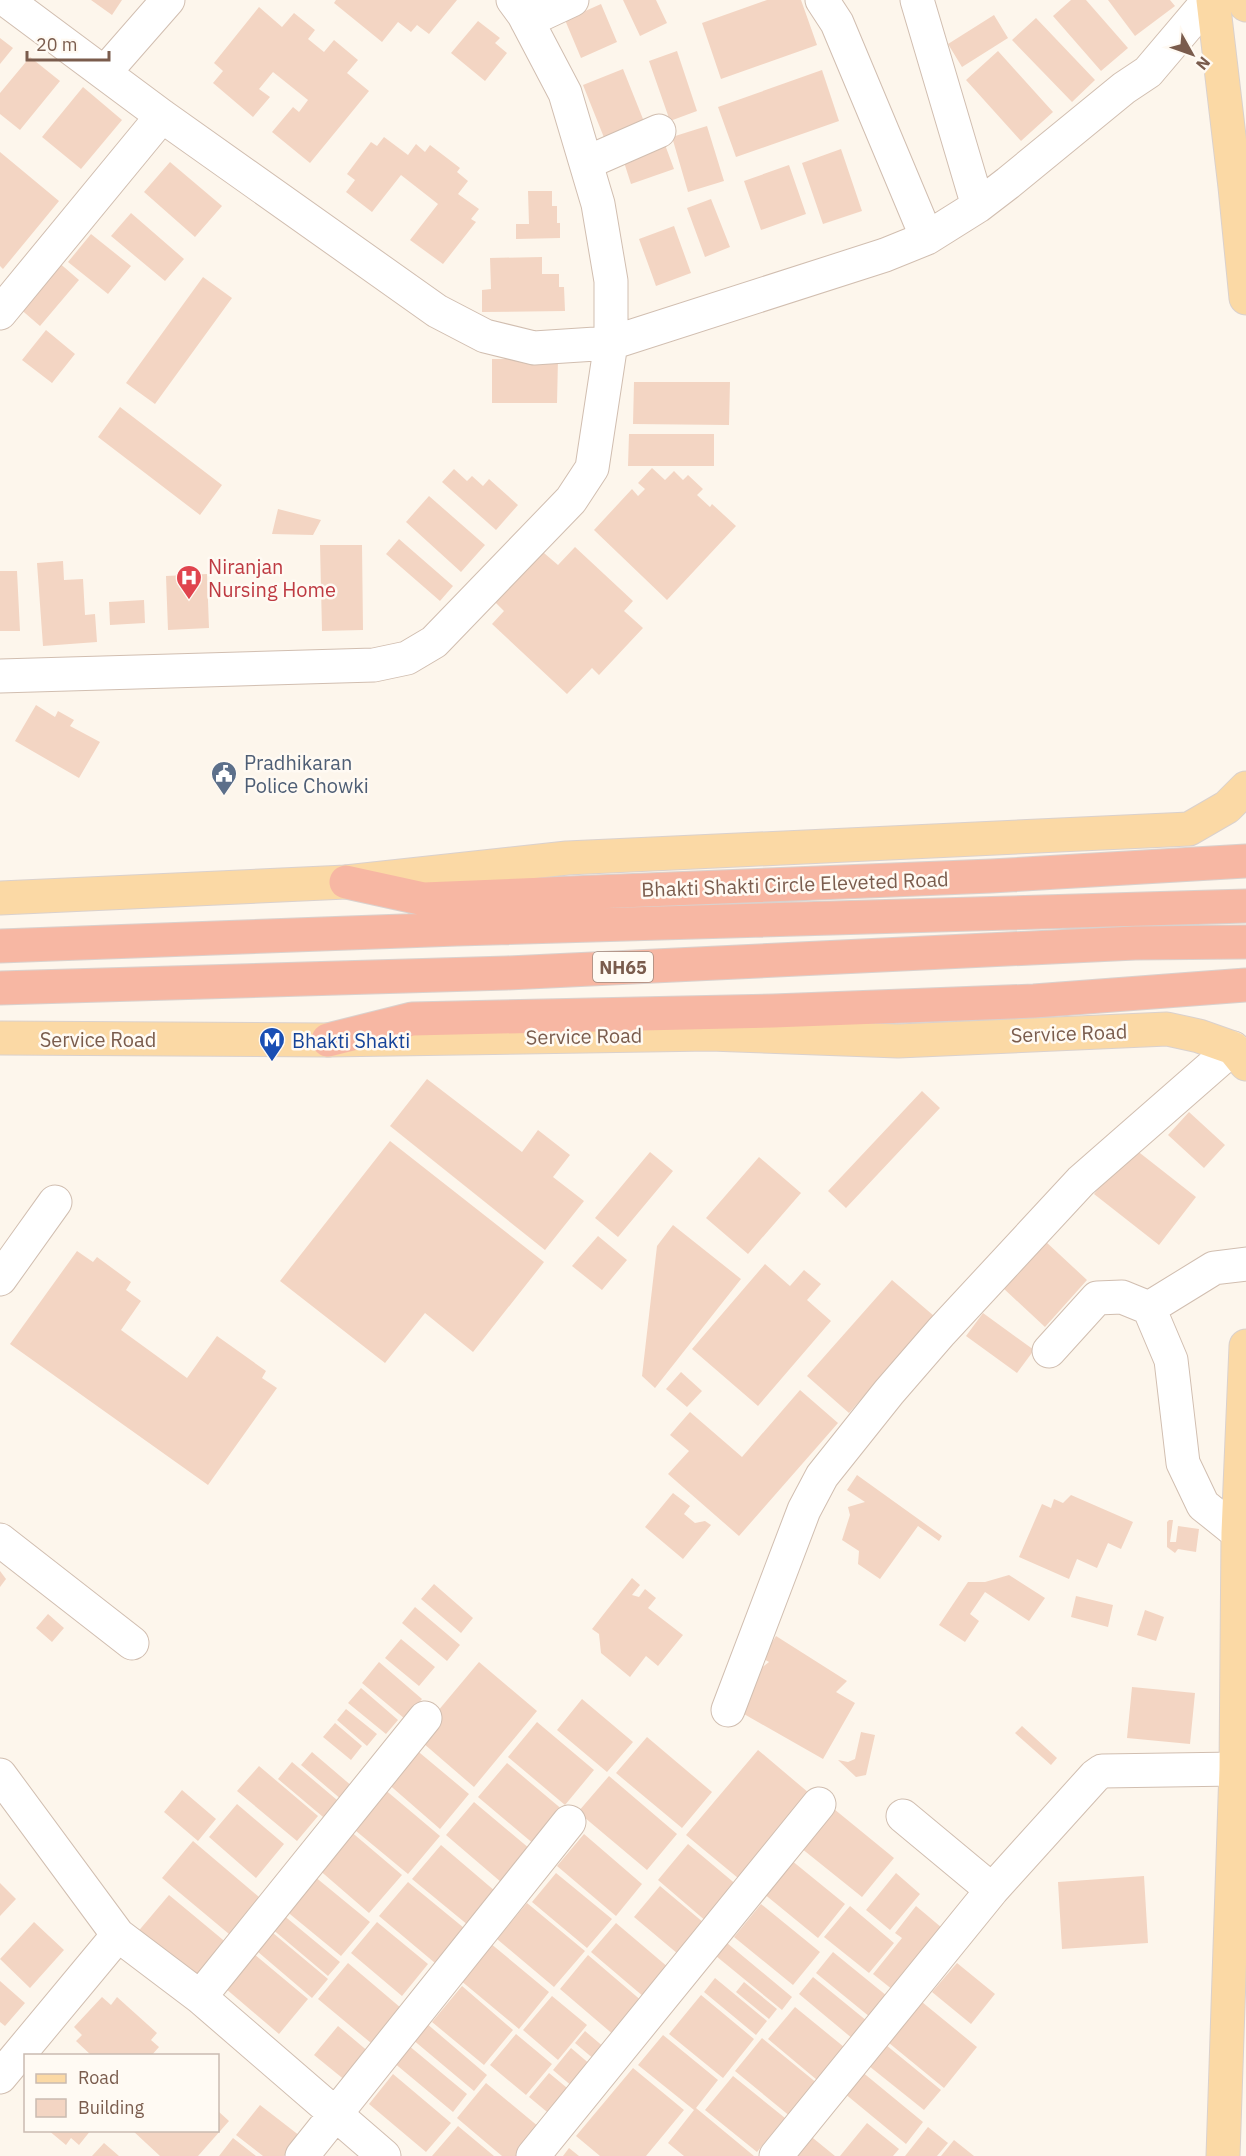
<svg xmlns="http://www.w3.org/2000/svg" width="1246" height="2156" font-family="'IBM Plex Sans',sans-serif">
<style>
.building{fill:#f3d5c3}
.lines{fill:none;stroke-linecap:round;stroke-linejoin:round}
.minor-casing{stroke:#d1beb0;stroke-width:35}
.major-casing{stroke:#dad1cd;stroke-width:35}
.highway-casing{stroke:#dad1cd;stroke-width:35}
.minor{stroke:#fff;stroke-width:33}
.major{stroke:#fbd9a5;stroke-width:33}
.highway{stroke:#f7b7a3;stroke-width:33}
.labels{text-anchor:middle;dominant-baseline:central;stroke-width:5;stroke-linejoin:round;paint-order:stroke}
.shield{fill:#fffaf3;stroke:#a28b7f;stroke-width:1.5}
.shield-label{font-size:18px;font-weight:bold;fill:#7a5c4d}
.health-label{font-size:20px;fill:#be3a42;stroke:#fffaf3;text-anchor:start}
.service-label{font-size:20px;fill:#4e5e75;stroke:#fffaf3;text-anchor:start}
.street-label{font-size:20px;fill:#7a5c4d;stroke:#fffaf3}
.transit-label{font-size:20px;fill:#164399;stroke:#fffaf3;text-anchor:start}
</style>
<rect width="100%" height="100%" fill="#fdf6ec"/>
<path class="building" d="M91,0H122L112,15Z
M336,0H457L429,34L417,25L411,32L398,22L382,42L334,3Z
M623,0H656L667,23L640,36Z
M767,0H801L817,45L721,79L702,23Z
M1071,0H1086L1128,48L1101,71L1053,16Z
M1108,0H1170L1175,6L1135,36Z
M601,4L617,42L581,58L565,20Z
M259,7L282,27L294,13L315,30L308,39L324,52L334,40L358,60L347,73L369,91L310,163L272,132L293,107L299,112L308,100L273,72L259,89L270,97L253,117L213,83L223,71L214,63Z
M994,15L1008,38L962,67L948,44Z
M1036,18L1095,80L1072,102L1012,40Z
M478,21L500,38L495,43L507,53L485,81L451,53Z
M0,38L13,48L0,64Z
M677,51L697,111L670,121L649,61Z
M998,51L1053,112L1021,141L966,80Z
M30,57L60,81L20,130L0,114V93Z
M623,69L645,124L605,140L583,85Z
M822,70L839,121L736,157L718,107Z
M83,87L122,120L81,169L42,137Z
M707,126L724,181L688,192L672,137Z
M384,137L408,155L416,144L425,152L430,145L460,168L457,172L468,181L458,194L479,209L471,219L476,222L443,264L410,240L438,204L401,175L372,212L346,192L355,180L347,174L371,142L377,146Z
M664,142L674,169L631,184L622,156Z
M841,149L862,211L823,224L802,163Z
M0,152L59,201L3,269L0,266Z
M170,162L222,206L195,237L144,192Z
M789,165L806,214L761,230L744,181Z
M528,191H552V206H557V223H560V238L516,239V224H529Z
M711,199L730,247L705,257L687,208Z
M131,213L184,259L165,281L111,236Z
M674,226L691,273L656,286L639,239Z
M91,234L131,266L108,294L68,262Z
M542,257V274H559V287H564L565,311L482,312V290L491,289L490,258Z
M57,261L79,280L40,326L18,307Z
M203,277L232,298L155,404L126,383Z
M46,330L75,354L52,383L22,360Z
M492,359H558L557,403H492Z
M634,382H730L729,425L633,424Z
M120,407L222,485L200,515L98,437Z
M629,434H714V466H628Z
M652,468L665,480L674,471L683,480L688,475L703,489L697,495L710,507L712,504L736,526L667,600L594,530L632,489L638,496L645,489L638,483Z
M454,469L467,481L472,476L483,486L489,479L518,505L496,530L442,482Z
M429,496L485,545L461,572L406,522Z
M278,509L321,520L313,535L272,534Z
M399,539L453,586L440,601L386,554Z
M320,545H362L363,630L322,631Z
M537,547L558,565L575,547L633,601L624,611L643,628L599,675L592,668L567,694L492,624L504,611L490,597Z
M63,561L64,580L83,579L85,615L95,614L97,642L43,646L37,563Z
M0,571H17L20,631H0Z
M207,574L209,628L168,630L166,576Z
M144,600L145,623L110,625L109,602Z
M36,705L55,717L58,711L74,720L70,726L100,742L79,778L15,741Z
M427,1079L522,1152L538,1130L570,1155L553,1177L584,1201L545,1250L390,1126Z
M922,1091L940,1108L846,1208L828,1191Z
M1189,1112L1225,1145L1204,1168L1168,1135Z
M390,1141L544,1262L473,1352L425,1313L385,1363L280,1281Z
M1131,1146L1196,1197L1159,1245L1094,1194Z
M650,1152L673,1171L618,1237L595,1218Z
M759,1157L801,1193L748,1254L706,1218Z
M673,1225L741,1279L655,1388L642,1376L657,1246Z
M598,1236L627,1260L602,1290L572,1266Z
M1045,1241L1087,1280L1045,1327L1002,1287Z
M77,1251L93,1262L97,1257L131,1282L126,1290L141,1301L121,1330L187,1378L217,1336L266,1371L262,1378L277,1388L208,1485L10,1344Z
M765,1264L790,1286L804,1270L821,1284L807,1300L831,1321L758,1406L692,1349Z
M892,1280L934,1316L849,1413L807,1376Z
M983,1313L1034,1350L1017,1373L966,1336Z
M681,1372L702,1391L687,1407L666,1389Z
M800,1390L838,1423L739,1536L668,1474L689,1451L670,1435L690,1412L742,1457Z
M857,1475L942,1536L939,1541L918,1526L880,1579L858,1564L859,1551L842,1540L850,1515L848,1507L865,1502L847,1490Z
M673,1493L690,1506L684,1514L695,1523L705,1521L711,1525L683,1559L645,1527Z
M1071,1495L1133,1522L1121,1549L1108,1543L1097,1568L1077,1559L1069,1579L1019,1557L1042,1504L1051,1508L1054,1499L1063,1503Z
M1169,1520H1173L1170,1542H1176L1178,1526L1199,1529L1196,1552L1178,1549L1175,1553L1167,1547V1522Z
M0,1571L6,1579L0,1587Z
M1009,1575L1045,1598L1029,1621L985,1592L970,1614L979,1621L965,1642L939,1625L968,1582H985Z
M632,1578L640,1585L632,1595L639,1597L645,1589L656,1598L648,1608L683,1635L658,1666L646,1656L630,1677L601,1653L599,1634L592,1629Z
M434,1584L473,1618L461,1633L421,1599Z
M1076,1596L1113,1605L1108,1627L1071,1617Z
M415,1607L460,1645L447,1661L402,1623Z
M1145,1610L1164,1617L1156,1641L1137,1635Z
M48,1614L64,1628L52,1642L36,1628Z
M776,1636L847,1681L836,1692L855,1703L823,1759L737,1710L760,1669L769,1662L762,1658Z
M401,1639L435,1667L419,1686L385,1658Z
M379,1662L422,1699L405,1719L362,1683Z
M479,1662L537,1711L474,1787L416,1737Z
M1132,1687L1195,1693L1190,1744L1127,1738Z
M361,1688L398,1720L386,1734L348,1703Z
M582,1699L633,1742L607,1772L557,1730Z
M346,1709L377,1734L367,1746L337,1720Z
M537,1722L594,1770L565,1805L508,1757Z
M335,1723L362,1746L351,1760L323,1737Z
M1022,1726L1057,1758L1051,1765L1015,1733Z
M861,1732L875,1735L866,1775L856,1777L838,1760L848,1762L855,1759Z
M647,1737L712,1792L682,1828L616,1773Z
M414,1748L469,1794L440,1829L386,1782Z
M758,1750L809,1793L738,1878L686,1835Z
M312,1752L353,1787L342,1800L301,1765Z
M292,1762L343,1805L329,1822L278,1779Z
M507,1763L564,1811L535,1845L478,1797Z
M259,1766L318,1816L297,1841L237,1791Z
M609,1776L677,1834L647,1870L578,1812Z
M383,1788L440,1836L408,1874L350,1826Z
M182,1790L216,1819L198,1841L164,1812Z
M474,1802L536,1854L508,1888L446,1835Z
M237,1804L284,1844L256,1878L209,1837Z
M834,1809L894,1858L862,1897L801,1848Z
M349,1830L402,1875L369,1913L317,1868Z
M584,1834L642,1884L616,1916L557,1866Z
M193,1841L259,1897L229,1934L162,1878Z
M688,1844L738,1886L707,1922L658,1880Z
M441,1845L502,1897L474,1930L412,1879Z
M791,1860L845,1904L818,1938L763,1893Z
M556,1873L612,1919L587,1948L532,1902Z
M896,1873L920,1894L890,1930L866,1910Z
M314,1876L370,1922L341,1956L285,1910Z
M1144,1876L1148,1943L1062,1949L1058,1882Z
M408,1882L464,1928L435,1963L379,1916Z
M0,1883L16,1899L0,1916Z
M660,1886L710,1928L684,1959L634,1917Z
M169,1895L234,1949L200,1988L136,1934Z
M527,1903L585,1951L554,1987L497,1939Z
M761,1904L820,1952L793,1985L734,1937Z
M850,1906L894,1943L869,1973L824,1937Z
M916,1906L948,1933L898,1994L873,1974L902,1938L895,1933Z
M282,1914L340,1962L328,1976L271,1928Z
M34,1922L64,1950L30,1988L0,1959Z
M377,1922L428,1964L402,1996L351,1953Z
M616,1923L669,1968L644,1997L591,1952Z
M267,1928L328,1979L312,1998L251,1946Z
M490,1943L549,1992L519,2029L460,1980Z
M727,1943L792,1997L782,2010L716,1956Z
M833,1952L887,1996L870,2017L816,1973Z
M254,1954L308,1999L279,2034L225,1988Z
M588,1955L643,2002L615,2036L560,1989Z
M348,1963L401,2008L371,2043L318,1999Z
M957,1963L995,1994L971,2024L932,1992Z
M813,1977L867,2021L853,2039L799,1994Z
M715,1978L767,2021L756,2035L704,1992Z
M0,1981L25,2003L5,2026L0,2022Z
M744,1982L777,2009L769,2019L736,1992Z
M462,1986L513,2030L484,2065L432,2022Z
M701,1995L754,2039L723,2078L669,2034Z
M552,1996L587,2025L558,2060L523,2030Z
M102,1997L111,2005L117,1997L157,2033L151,2040L159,2047L151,2056H92L76,2041L82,2035L74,2027Z
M922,2002L977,2047L944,2088L889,2043Z
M795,2007L844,2047L817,2080L768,2039Z
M426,2023L487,2075L474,2091L412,2039Z
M338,2026L370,2053L346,2081L314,2055Z
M585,2031L612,2054L602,2066L575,2043Z
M516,2034L552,2064L526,2095L490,2065Z
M663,2035L718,2080L696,2108L754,2156H684L668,2143L694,2110L638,2065Z
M762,2038L818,2084L791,2117L735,2071Z
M408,2045L467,2094L453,2112L393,2062Z
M886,2045L941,2090L924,2110L869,2066Z
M571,2048L598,2071L580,2093L553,2070Z
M633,2068L684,2110L646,2156H600L576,2136Z
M861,2071L923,2122L906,2144L844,2093Z
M549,2073L572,2092L552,2116L529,2097Z
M393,2074L451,2123L426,2152L369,2104Z
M733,2076L785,2118L757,2152L705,2110Z
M486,2083L545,2132L525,2156H502L457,2118Z
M260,2105L300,2136L284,2156H263L236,2135Z
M218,2111L229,2121L198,2156H160L132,2130H218Z
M867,2123L899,2149L893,2156H840Z
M458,2126L494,2156H432Z
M928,2127L948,2143L937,2156H905Z
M48,2130H91L79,2145L71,2138L66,2145Z
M808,2134L835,2156H790Z
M233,2138L256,2156H219Z
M954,2140L974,2156H941Z
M104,2143L119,2156H92Z
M569,2148L579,2156H563Z"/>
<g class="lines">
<defs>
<path id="minor" d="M6,0L162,116L437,311L485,336L534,348L611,343L885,255L927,238L978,206L1008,183L1124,88L1148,72L1209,0
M822,0L837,23L927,238
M917,0L978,206
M527,21L572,0
M105,72L168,0
M586,163L659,131
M0,313L162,116
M0,676L374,665L407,658L434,642L571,500L592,468L611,343V281L598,204L565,93L524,15L513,0
M0,1279L55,1202
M1149,1308L1214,1268L1246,1264
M1049,1351L1097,1298L1122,1297L1149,1308L1171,1360L1183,1463L1203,1505L1238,1533
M0,1540L132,1643
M728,1710L804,1510L822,1476L889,1392L941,1332L1081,1181L1233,1048
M0,1775L118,1935L200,1997L384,2156
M903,1816L992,1890L1095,1776L1102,1771L1236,1769
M200,1997L425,1718
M0,2077L118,1935
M302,2156L569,1822
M533,2156L819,1804
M776,2156L992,1890"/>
<path id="major" d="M1213,0L1235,187L1246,298
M1245,0L1246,5
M0,898L346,882L567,858L1189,829L1227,807L1246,788
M0,1038L328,1040L710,1034L898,1041L1167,1029L1199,1036L1233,1048L1246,1064
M1223,2156L1236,1769L1238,1533L1246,1346"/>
<path id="highway" d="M346,882L424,899L991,876L1246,861
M0,946L457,929L1246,906
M0,988L507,973L1135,943L1246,942
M328,1040L412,1019L773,1011L1034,1001L1246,985"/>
</defs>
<use href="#minor" class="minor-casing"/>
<use href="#major" class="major-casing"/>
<use href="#highway" class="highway-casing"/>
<use href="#minor" class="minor"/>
<use href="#major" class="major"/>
<use href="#highway" class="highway"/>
</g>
<defs>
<symbol id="hospital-pin" viewBox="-11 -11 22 30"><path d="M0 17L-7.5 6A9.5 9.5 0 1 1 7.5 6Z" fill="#e0444e" stroke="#fffaf3"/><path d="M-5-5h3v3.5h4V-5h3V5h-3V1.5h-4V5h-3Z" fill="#fff"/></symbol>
<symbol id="civic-pin" viewBox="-11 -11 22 30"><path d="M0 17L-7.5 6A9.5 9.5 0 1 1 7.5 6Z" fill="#5c6f8a" stroke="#fffaf3"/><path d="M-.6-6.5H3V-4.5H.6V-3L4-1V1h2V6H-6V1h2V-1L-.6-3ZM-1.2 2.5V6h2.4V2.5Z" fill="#fff"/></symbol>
<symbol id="metro-pin" viewBox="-11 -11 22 30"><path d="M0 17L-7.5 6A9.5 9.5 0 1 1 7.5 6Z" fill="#1a4fb4" stroke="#fffaf3"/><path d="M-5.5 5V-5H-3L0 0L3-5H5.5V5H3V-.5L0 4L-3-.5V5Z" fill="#fff"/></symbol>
</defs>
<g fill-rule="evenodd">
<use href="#hospital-pin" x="174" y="563" width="30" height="40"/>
<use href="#civic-pin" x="209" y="759" width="30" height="40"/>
<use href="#metro-pin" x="257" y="1025" width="30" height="40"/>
</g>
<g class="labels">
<rect class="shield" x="593" y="952" width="60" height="30" rx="4.5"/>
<g class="shield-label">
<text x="623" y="967">NH65</text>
</g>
<g class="health-label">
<text x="208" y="566">Niranjan<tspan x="208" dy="23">Nursing Home</tspan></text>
</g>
<g class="service-label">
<text x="244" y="762">Pradhikaran<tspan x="244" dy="23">Police Chowki</tspan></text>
</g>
<g class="street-label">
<text transform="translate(795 884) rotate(-2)">Bhakti Shakti Circle Eleveted Road</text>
<text transform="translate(1069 1033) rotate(-2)">Service Road</text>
<text transform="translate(584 1036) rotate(-1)">Service Road</text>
<text x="98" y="1039">Service Road</text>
</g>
<g class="transit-label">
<text x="292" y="1040">Bhakti Shakti</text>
</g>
</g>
<rect x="24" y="2054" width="195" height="78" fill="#fffaf3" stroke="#cabbb1" stroke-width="1.5"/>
<rect x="36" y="2074" width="30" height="9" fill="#fbd9a5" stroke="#cabbb1" stroke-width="1.5"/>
<text x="78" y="2084" font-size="18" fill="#7a5c4d">Road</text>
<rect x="36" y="2099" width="30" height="18" fill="#f3d5c3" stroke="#cabbb1" stroke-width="1.5"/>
<text x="78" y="2114" font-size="18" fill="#7a5c4d">Building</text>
<g transform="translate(1192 54) rotate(130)" stroke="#fffaf3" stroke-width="4.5" paint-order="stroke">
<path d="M0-4.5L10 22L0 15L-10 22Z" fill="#7a5c4d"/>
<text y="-9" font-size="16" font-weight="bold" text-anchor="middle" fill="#7a5c4d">N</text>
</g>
<path d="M27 51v9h82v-9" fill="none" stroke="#7a5c4d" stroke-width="3"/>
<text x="36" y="51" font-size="18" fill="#7a5c4d" stroke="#fffaf3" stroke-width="4.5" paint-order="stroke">20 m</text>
</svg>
